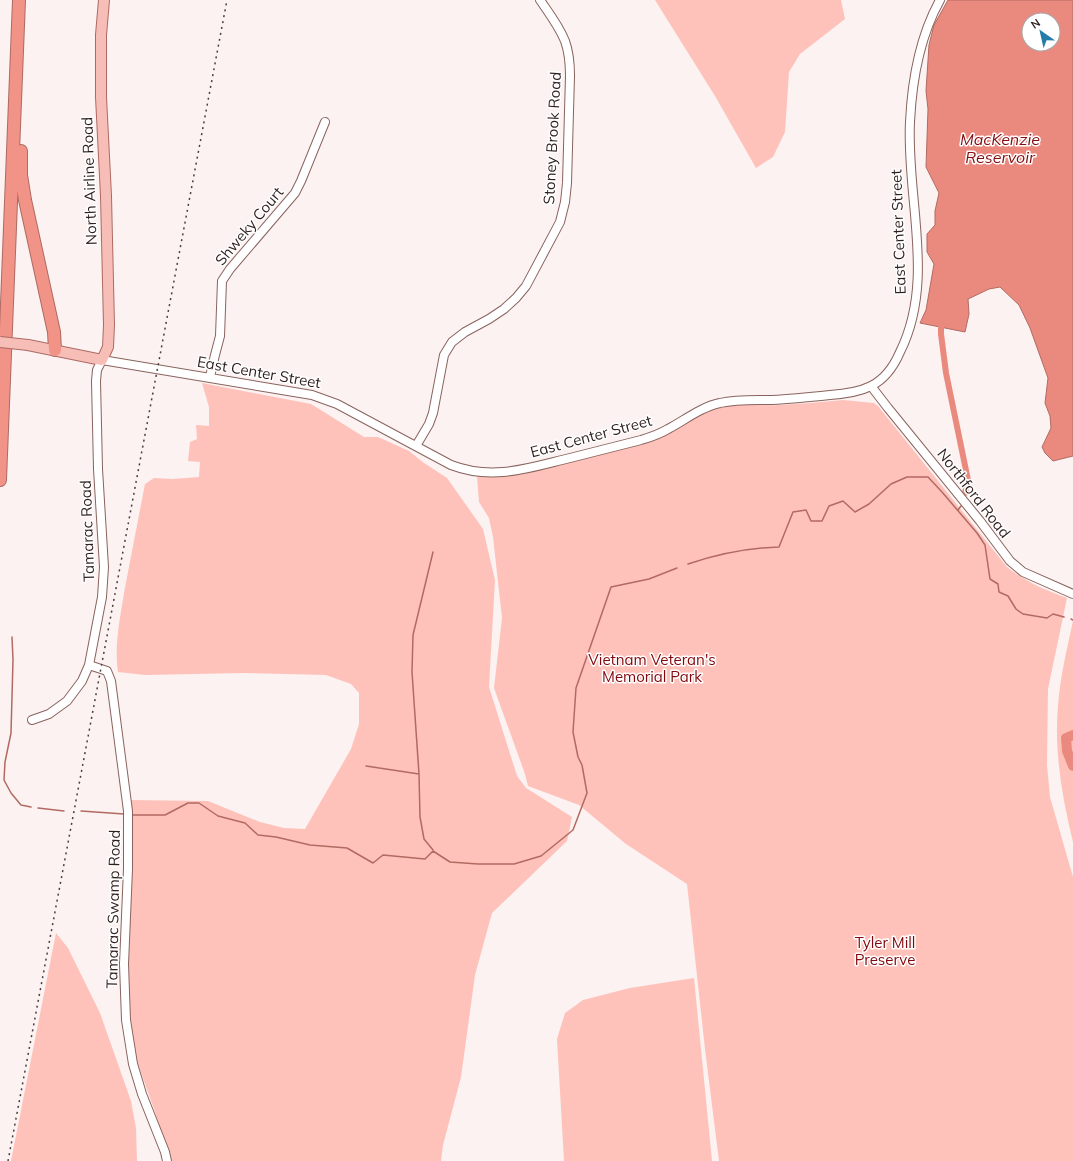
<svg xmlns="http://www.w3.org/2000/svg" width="1073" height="1161" font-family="Mulish,sans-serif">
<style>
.green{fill:#fec2ba}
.water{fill:#ea8a7f;stroke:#b26a62;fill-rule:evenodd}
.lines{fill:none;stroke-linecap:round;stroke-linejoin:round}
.stream{stroke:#b26a62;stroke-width:1.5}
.canal{stroke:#ea8a7f;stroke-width:6}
.river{stroke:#ea8a7f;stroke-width:10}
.minor-casing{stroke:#89635e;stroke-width:10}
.major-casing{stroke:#ad6a63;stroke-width:12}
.highway-casing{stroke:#ad6a63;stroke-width:14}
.minor{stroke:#fff;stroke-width:8}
.major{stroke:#f7beb8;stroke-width:10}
.highway{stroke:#f29388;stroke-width:12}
.rail{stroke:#4b3d3b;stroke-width:1.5;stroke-dasharray:2 4;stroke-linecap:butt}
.major-bridge-casing{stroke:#ad6a63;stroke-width:12;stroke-linecap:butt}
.major-bridge{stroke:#f7beb8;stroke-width:10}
.labels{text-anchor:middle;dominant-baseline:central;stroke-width:3;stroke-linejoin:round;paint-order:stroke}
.street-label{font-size:15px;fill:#2e1f1d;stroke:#fff}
.park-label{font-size:15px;fill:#80080e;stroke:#fff}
.water-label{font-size:16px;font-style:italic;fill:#830d11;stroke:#fff}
</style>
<rect width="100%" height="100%" fill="#fbf2f1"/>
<path class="green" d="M655,0H841L845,19L800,54L789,72L785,132L773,157L756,168L715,96Z
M202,383L311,404L364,437H378L409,451L424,463L447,478L483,529L495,580L489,687L517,776L526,788L572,817L567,841L492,913L475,975L461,1077L443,1145L441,1161H169L155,1112L133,1050L128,987L129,800L208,801L260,822L284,828L305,829L351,749L359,724V693L351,684L326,675L243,673L145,675L118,672C114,646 120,619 124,593C131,556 138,520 145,484L154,478L173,479L199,477L200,462L188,461L190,442L197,439L196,425L209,426V407Z
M843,400L874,403L878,406L1007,567C1028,583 1043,589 1067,598L1048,689L1047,765L1050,797L1073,877V1161H719L705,1049L687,884L626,844L579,805L528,786L525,774L494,688L502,618L493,537L489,518L479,502L477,476L495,477L523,474L650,442C671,434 690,417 710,411C734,402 754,406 779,405C800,404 821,402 843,400Z
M1073,621V842C1062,797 1054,752 1058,706C1060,677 1067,649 1073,621Z
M56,933L68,948L100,1013L131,1101L136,1128L137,1161H11Z
M694,978L712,1161H564L557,1039L565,1013L583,1000L630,988Z"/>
<path class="water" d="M948,0H1073V456L1053,461L1045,453L1042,447L1051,428L1050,416L1045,403L1048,378L1030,328L1019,305L1000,287L989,289L968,299L969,314L965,332L920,323L926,310L934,264L927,252V234L935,225V211L939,193L926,167L928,109L926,91L929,45L934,25ZM1029,20H1053V44H1029Z"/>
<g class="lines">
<path class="stream" d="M958,510L961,506
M688,564C718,554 746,548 779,547L793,512L806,510L811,521H822L829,506L843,501L855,512L869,504L891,484L907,477H928L942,492L977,533L985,545L990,579L998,584L999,592L1008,596L1016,609L1023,614L1047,618L1053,614L1064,617
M1071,619L1073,620
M12,637L13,660L11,733L5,762L4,780L11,793L21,805L31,807
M366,766L419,774
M38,808L64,811
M81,811L124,814
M133,815H165L188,803H199L218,816L245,823L258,835L276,837L310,845L347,848L373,863L383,855L425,859L433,851L450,862L478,864H514L541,856L573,830L587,793L582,765L578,757L573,732L576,688L611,587L649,579L677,568
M433,850L424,839L420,817L419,774L412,672L413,635L433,552"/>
<path class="canal" d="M941,327V334L946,373L968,480L965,493"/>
<path class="river" d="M1073,735L1066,738L1067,751L1073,766"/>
<defs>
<path id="minor" d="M210,377L215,355L220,336L222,281L230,269L295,193L301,181L325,122
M871,386L888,408L980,521L1010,561L1023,572L1073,594
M416,446L429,424L433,413L444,355L452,342L465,332L489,319L504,309L516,298L526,286L560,222L565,202L567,183L570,76C570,64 569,52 565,41C559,26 549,13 540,0
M89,665L107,671L111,681L128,811V869L124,964L126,1020L133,1064L142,1094L165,1152L167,1161
M32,720L49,714L67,701L82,681L89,665L102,597L104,567L98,469L96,381L97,370L102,360L312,395L337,404L451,465C493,481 528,468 570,458C594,452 618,446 641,440C651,437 660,434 668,429C685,420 701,407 720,403C737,399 755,400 772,400C791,399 811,397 830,395C844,394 859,392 871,386C885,379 894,366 900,352C936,280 906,198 910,122C912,80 920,36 940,0"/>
<path id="major" d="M28,345L102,360L108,347L109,325L106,196L101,97V35L104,0"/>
<path id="highway" d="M21,151V175L25,200L54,332L55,350
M0,480L19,0"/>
</defs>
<use href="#minor" class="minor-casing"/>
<use href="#major" class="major-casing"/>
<use href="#highway" class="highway-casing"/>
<use href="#minor" class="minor"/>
<use href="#major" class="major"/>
<use href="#highway" class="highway"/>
<path class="rail" d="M8,1161L227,0"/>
<defs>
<path id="major-bridge" d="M0,342L28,345"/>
</defs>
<use href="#major-bridge" class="major-bridge-casing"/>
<use href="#major-bridge" class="major-bridge"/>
</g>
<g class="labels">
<g class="street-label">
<text transform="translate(552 138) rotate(-87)">Stoney Brook Road</text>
<text transform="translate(89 181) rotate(-92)">North Airline Road</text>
<text transform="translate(249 226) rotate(-50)">Shweky Court</text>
<text transform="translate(898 232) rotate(-92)">East Center Street</text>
<text transform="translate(259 372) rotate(10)">East Center Street</text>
<text transform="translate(591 436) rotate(-15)">East Center Street</text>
<text transform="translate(974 493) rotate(52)">Northford Road</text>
<text transform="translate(87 531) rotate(-92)">Tamarac Road</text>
<text transform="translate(113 909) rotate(-89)">Tamarac Swamp Road</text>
</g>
<g class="park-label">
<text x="652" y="659">Vietnam Veteran's<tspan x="652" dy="17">Memorial Park</tspan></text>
<text x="885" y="942">Tyler Mill<tspan x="885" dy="17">Preserve</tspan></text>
</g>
<g class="water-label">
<text x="1000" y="139">MacKenzie<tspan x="1000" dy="18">Reservoir</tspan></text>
</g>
</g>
<g transform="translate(1041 32) rotate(326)"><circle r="19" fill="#ffffff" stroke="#aba5a5"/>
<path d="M0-3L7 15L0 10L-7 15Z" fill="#247cab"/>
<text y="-6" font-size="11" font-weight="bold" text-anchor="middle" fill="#2e1f1d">N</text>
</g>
</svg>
